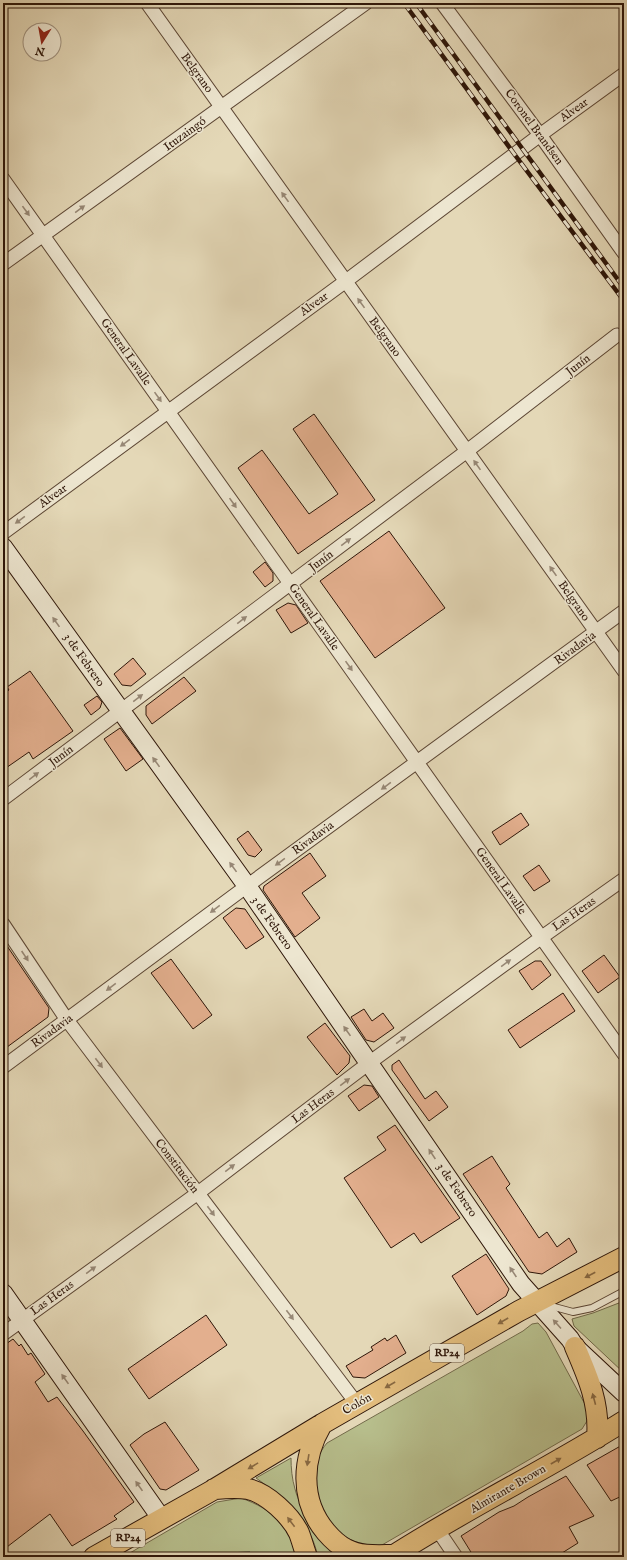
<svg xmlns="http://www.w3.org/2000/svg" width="627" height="1560" font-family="'IM FELL English',serif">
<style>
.green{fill:#b7be8c;stroke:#726a4a}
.water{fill:#95baac;stroke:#6c786b}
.building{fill:#e3af8e;stroke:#2e1609}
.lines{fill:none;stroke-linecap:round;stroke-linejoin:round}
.lane-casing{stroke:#5c4634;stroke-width:8}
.street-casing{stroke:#5c4634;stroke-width:15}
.secondary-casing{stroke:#2e1609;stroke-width:20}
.primary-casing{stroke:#2e1609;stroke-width:22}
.lane{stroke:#ede6d0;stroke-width:6}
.street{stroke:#ede6d0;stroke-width:13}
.secondary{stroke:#ede6d0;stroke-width:18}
.primary{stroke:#e2bc7c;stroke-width:20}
.rail-casing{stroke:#2e1609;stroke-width:4.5}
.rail{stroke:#ede6d0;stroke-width:3;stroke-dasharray:9;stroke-linecap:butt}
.oneway{fill:#978876}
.oneway2{fill:#886942}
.labels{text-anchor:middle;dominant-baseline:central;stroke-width:3;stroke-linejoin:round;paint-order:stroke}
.shield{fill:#ede6d0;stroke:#675445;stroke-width:1}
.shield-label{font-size:11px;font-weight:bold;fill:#2e1609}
.street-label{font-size:12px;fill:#2e1609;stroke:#ede6d0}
</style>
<rect width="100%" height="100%" fill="#e4d8b7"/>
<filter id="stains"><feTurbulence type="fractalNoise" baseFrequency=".005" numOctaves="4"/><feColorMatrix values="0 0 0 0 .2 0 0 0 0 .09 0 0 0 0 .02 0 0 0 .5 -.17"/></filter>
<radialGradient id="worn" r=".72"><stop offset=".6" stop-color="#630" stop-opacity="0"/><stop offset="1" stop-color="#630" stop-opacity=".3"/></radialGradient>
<path class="green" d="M624,1301V1373L574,1326L572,1319L593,1313Z
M538,1323L546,1332L587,1408V1421L582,1429L382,1545C331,1553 294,1481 327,1443L523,1331L532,1324Z
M291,1458C291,1468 292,1479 295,1489C300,1510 323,1541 338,1557H318C311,1522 283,1497 256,1478Z
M241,1498C274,1510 287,1524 298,1557H253L250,1552L225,1553L218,1557H123L217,1502Z"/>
<path class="water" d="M250,1552L253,1557H218L225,1553Z"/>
<path class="building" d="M314,414L375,500L298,554L238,468L262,450L309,514L338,494L293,429Z
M389,531L445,608L375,658L320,581Z
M265,562L273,573V581L265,587L253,572Z
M288,603L296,605L308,623L291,633L276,610Z
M133,658L146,674L131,686L122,685L114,674Z
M30,671L73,731L33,759L29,752L3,770V694L9,690L7,687Z
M184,677L196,691L152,724L146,715V706Z
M97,696L102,702L100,708L91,715L84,705Z
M120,728L143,759L126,771L104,739Z
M521,813L529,825L500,845L492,832Z
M248,831L262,850L255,857L248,855L237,839Z
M310,853L326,876L302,893L320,918L295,937L263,890L264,886Z
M539,865L550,881L534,891L523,876Z
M236,908L245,909L264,937L246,949L223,918Z
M3,940L49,1008L48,1017L3,1050Z
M604,955L620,977L598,993L582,971Z
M171,959L212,1015L193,1029L151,973Z
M535,961H541L551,975L532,990L519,971Z
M563,993L575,1011L520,1048L508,1030Z
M364,1009L372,1021L383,1013L394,1028L374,1042L366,1040L351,1017Z
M325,1023L350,1056L349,1063L337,1075L307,1037Z
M399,1060L425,1099L436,1091L448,1107L429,1121L392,1070V1065Z
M364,1085L372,1086L379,1097L359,1111L348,1096Z
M395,1125L460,1218L421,1243L414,1233L391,1248L344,1178L386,1150L377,1137Z
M492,1156L510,1184L506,1188L539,1238L547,1232L557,1247L569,1238L577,1252L542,1274L529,1272L463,1174Z
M486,1254L509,1289L506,1296L477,1315L452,1276Z
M206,1315L227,1345L149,1399L128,1369Z
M396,1335L406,1353L365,1378L353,1377L346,1366L373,1350L371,1347L385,1338L387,1341Z
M13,1339L19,1346L21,1344L28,1355L31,1353L45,1374L35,1382L48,1402L57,1397L83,1431L134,1502L114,1516L117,1519L72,1546L50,1514L3,1550V1346Z
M165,1422L199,1470L166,1490L160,1489L130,1445L144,1434Z
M624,1444V1495L611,1501L587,1465Z
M566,1476L594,1516L569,1527L578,1543L562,1553L564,1557H474L461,1536L499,1512L514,1506L528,1497Z"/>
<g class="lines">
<defs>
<path id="lane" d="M547,1305L573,1312L592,1308L624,1291"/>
<path id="street" d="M147,3L624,671
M442,3L540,135L624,253
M3,179L624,1054
M3,264L366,3
M3,533L346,281L540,135L624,74
M3,799L467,451L617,335
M3,924L67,1020L357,1404
M3,1067L247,886L624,611
M3,1334L198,1193L369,1063L542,937L624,879
M437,1529L456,1557"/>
<path id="secondary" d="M3,547L247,886L521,1284L570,1339L575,1347L624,1393
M3,1293L161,1518"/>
<path id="primary" d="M575,1347C588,1377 600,1404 597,1438
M322,1424C302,1458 299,1500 326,1532C332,1539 338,1545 346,1549C361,1557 379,1555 394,1555
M214,1489C226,1488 237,1487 248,1489C267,1493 291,1516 299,1533C302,1541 304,1549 307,1557
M94,1557L213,1490L322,1424L519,1311L624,1257
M391,1557C467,1508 548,1469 624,1421"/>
</defs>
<use href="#lane" class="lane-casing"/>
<use href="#street" class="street-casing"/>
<use href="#secondary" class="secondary-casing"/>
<use href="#primary" class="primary-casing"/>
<use href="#lane" class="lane"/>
<use href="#street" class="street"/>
<use href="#secondary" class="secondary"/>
<use href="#primary" class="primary"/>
<defs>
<path id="rail" d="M404,3L515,155L624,301
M416,3L624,288"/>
</defs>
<use href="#rail" class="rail-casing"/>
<use href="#rail" class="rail"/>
</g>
<defs><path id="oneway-solid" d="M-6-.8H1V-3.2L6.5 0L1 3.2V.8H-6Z"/></defs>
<g class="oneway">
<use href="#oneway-solid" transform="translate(285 197) rotate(-126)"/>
<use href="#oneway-solid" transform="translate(80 209) rotate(-36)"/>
<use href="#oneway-solid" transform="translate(26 211) rotate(54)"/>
<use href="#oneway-solid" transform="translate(361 303) rotate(-126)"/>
<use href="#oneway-solid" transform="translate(158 397) rotate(55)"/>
<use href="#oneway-solid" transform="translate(125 443) rotate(144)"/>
<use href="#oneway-solid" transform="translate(477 465) rotate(-125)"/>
<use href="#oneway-solid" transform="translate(233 503) rotate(55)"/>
<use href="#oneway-solid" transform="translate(20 520) rotate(144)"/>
<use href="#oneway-solid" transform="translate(346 542) rotate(-37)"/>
<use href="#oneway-solid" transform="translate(553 571) rotate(-125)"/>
<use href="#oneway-solid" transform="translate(242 620) rotate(-37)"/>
<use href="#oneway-solid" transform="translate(56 622) rotate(-125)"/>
<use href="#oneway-solid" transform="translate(349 666) rotate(55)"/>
<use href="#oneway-solid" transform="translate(138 698) rotate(-37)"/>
<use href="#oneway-solid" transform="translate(156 762) rotate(-126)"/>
<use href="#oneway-solid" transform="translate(34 776) rotate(-37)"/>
<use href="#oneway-solid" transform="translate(386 786) rotate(144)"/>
<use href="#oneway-solid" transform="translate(280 862) rotate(144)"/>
<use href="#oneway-solid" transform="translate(233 867) rotate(-126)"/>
<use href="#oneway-solid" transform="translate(215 909) rotate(143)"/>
<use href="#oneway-solid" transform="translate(25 956) rotate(56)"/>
<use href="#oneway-solid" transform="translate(506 963) rotate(-36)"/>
<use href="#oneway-solid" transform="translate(111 987) rotate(143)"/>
<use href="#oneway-solid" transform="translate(347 1031) rotate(-125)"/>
<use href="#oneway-solid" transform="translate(401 1040) rotate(-36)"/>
<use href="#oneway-solid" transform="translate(99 1063) rotate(53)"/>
<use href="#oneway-solid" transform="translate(345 1082) rotate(-37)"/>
<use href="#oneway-solid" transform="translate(432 1154) rotate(-124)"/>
<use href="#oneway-solid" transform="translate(230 1168) rotate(-37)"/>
<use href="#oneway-solid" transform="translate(211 1211) rotate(53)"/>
<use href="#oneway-solid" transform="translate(91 1270) rotate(-36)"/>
<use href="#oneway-solid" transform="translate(513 1272) rotate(-124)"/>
<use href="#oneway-solid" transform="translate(290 1315) rotate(53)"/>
<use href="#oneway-solid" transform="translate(557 1324) rotate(-132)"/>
<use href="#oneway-solid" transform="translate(65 1379) rotate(-125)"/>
<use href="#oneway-solid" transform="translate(139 1486) rotate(-125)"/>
</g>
<g class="oneway2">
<use href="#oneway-solid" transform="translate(590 1275) rotate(152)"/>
<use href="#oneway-solid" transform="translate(503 1321) rotate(150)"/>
<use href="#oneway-solid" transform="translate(390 1385) rotate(150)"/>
<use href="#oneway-solid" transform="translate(594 1399) rotate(-105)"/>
<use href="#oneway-solid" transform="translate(308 1460) rotate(99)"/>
<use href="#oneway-solid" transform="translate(556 1461) rotate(-30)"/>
<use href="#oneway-solid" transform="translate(253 1466) rotate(149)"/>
<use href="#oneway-solid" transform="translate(291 1522) rotate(-127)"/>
</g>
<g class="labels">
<g class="shield">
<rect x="430" y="1344" width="34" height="18" rx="3"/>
<rect x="111" y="1529" width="34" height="18" rx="3"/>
</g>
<g class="shield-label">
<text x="447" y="1353">RP24</text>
<text x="128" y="1538">RP24</text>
</g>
<g class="street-label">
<text transform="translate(197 73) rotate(54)">Belgrano</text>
<text transform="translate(574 110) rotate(-36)">Alvear</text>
<text transform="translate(534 127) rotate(54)">Coronel Brandsen</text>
<text transform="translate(185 134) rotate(-36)">Ituzaingó</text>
<text transform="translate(314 304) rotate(-36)">Alvear</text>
<text transform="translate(385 337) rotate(54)">Belgrano</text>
<text transform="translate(126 352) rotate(55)">General Lavalle</text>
<text transform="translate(578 365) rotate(-38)">Junín</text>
<text transform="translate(53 496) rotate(-36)">Alvear</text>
<text transform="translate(321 561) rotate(-37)">Junín</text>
<text transform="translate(574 601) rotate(55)">Belgrano</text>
<text transform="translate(314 617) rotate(55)">General Lavalle</text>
<text transform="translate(575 648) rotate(-36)">Rivadavia</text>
<text transform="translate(84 660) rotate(55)">3 de Febrero</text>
<text transform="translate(61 756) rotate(-37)">Junín</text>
<text transform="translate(313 838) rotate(-36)">Rivadavia</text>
<text transform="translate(501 881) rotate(55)">General Lavalle</text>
<text transform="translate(574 914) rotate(-35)">Las Heras</text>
<text transform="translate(272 923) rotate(55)">3 de Febrero</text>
<text transform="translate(52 1031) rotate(-36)">Rivadavia</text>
<text transform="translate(313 1106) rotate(-37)">Las Heras</text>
<text transform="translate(177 1166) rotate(53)">Constitución</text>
<text transform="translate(457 1190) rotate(56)">3 de Febrero</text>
<text transform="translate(52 1298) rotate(-36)">Las Heras</text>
<text transform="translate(357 1404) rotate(-30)">Colón</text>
<text transform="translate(508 1489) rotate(-30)">Almirante Brown</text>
</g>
</g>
<rect width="627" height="1560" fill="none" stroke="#e4d8b7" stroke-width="16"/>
<rect x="4" y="4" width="619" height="1552" fill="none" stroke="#2e1609" stroke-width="2"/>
<rect x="8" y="8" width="611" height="1544" fill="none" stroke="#2e1609"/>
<g transform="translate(42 42) rotate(191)"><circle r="19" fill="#ede6d0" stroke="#a19380"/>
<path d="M0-3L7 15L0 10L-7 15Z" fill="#8f2418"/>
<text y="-6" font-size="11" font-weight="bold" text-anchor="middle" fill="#2e1609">N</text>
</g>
<rect width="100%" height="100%" filter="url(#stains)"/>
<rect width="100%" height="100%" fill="url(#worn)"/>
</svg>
